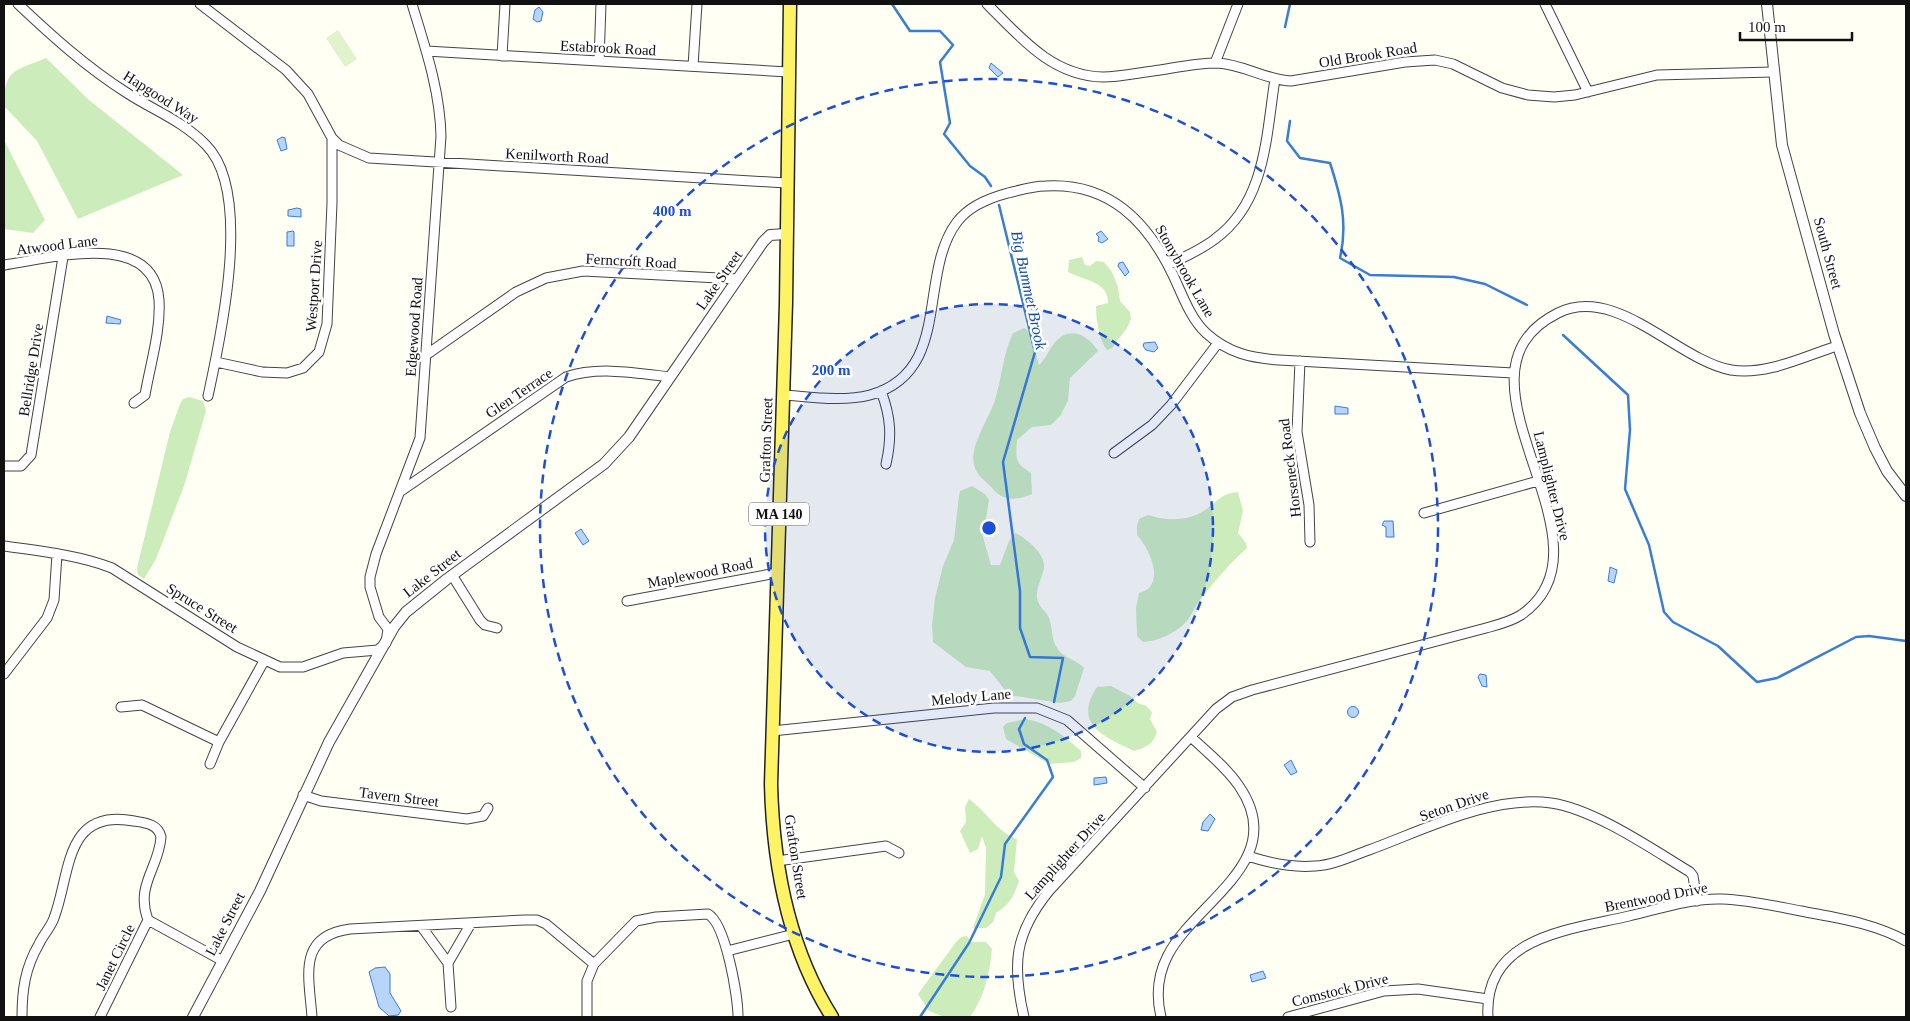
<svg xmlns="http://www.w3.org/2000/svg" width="1910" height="1021" font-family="'Times New Roman',serif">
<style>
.green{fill:#ccedbb}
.pitch{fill:#e0f3cd}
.water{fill:#b6d5f9;stroke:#397dd4}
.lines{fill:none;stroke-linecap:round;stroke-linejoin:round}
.stream{stroke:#397dd4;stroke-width:2.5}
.minor-casing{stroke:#444;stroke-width:11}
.tertiary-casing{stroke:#444;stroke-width:12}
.primary-casing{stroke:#222;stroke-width:15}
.minor{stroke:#fff;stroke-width:9}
.tertiary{stroke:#fff;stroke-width:10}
.primary{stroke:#fef265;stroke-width:12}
.ring{fill:none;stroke:#1d4ed8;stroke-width:2.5;stroke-dasharray:9 6}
.labels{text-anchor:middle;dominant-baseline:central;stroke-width:5;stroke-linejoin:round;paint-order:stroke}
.shield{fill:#fff;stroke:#585858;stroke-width:1}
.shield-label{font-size:14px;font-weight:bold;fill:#111}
.street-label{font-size:15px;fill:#111;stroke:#fff}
.water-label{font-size:16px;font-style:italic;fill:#114eab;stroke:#fff}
.centre{fill:#1d4ed8;stroke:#fff;stroke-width:2.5}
.ring-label{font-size:15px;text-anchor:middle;font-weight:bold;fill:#1d4ed8;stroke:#fff;stroke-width:5;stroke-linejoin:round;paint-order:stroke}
</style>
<rect width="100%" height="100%" fill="#fffff4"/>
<path class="green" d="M46,58L89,100L183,175L78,219L37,141L4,106C4,68 15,71 46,58Z
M4,140L45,220L33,233L4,229Z
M1082,257L1085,265L1090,266L1096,261L1104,262L1112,272L1118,287L1120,301L1130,312L1131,319L1127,328L1112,348L1107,350C1099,340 1096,320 1096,306L1108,303C1109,282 1084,280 1068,272L1069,260Z
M1024,328L1030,332L1039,365C1046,358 1048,352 1053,345C1067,325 1087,333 1098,351L1070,378L1068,401L1060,416L1051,425L1032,427L1017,440C1016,459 1014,462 1031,473L1032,494C1018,500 1004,502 993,489C987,482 976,475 974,465C969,446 990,417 995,400C1002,377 1003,354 1013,333Z
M189,397L203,401L206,411L184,486L156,559L144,579L138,575L137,568L170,432L180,404L183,399Z
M972,486L985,494L989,500L983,537L991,565H1000L1009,541L1015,533C1026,538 1046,554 1044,568C1042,578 1036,587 1037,598C1038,607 1046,610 1049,618C1053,628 1051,639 1057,648C1064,659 1076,659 1084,668L1075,696L1071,701L1060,703L1009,695L990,671L966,667L933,642L932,625L935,598L943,566L954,540L959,496L960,491Z
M1238,492L1243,511L1238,533L1246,543L1247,548C1230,563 1216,580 1202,597C1195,605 1192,616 1185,623C1174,634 1158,641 1143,642L1137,636L1136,608L1139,593C1142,592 1147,590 1149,588C1162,574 1147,546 1137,535V526L1139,519L1148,515C1164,521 1187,521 1202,512C1217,503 1220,493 1238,492Z
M1111,686L1130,696L1139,704L1145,705L1152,712L1150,719L1157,732C1153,744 1146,748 1134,751C1102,736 1073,724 1097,687Z
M1026,719C1049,723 1064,736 1081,751V758L1074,762L1049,764L1006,739L1003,727L1007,723Z
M969,799C986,811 997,832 1017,839L1014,872L1019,881C1014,896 1010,904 996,913L993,922L986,928H973L985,894L986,848L982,836L978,849L970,853L960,831L966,822L965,807Z
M967,936L971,942H986L992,949C990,973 984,998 970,1017H944L929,1011L918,994L956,942L961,937Z"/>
<path class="pitch" d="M338,30L357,59L345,67L326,38Z"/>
<path class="water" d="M539,7L543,12L541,21L537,22L533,19L535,10Z
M991,63L1003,73L998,77L989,68Z
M282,137L285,138L287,149L281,151L277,140Z
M297,208L301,209V217L288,216V210Z
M293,231L294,232V246H287V232Z
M1101,231L1108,239L1102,243L1098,241L1099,237L1096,234Z
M1123,262L1129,272L1125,276L1118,266L1119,263Z
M107,316L121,320L120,324L106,323Z
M1155,342L1158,348L1154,352L1146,350L1143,346L1144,343Z
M1335,406L1348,408V414H1335Z
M1384,521H1393L1394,537H1386V527L1382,525Z
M581,529L589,541L583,545L575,533Z
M1610,567L1617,570L1614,583L1608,581Z
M1480,674L1486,675L1487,687L1482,686L1478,677Z
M1347.5 712a5.5 5.5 0 1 1 11 0a5.5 5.5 0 1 1-11 0Z
M1291,760L1297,772L1291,775L1284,765Z
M1106,777L1107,783L1094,785V778Z
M1210,814L1215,819L1208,831L1201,830L1203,822Z
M385,967L390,974V993L401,1011L398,1015L389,1016L379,1007L369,972L375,968Z
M1263,971L1266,978L1252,982L1250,975Z"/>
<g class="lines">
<path class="stream" d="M892,4L910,31H940L953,45L940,62L950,123L944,134L970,166L985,177L991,186
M1285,27L1290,4
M1290,121L1287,141L1300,158L1330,163C1341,197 1348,223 1340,258L1370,275L1454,277L1485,284L1527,305
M999,205L1035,352L1003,462L1020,591V628L1030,657L1063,658L1054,702
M1563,335L1628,395L1630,430L1625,489L1649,545L1664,612L1673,622L1718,646L1757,682L1777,678L1856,637L1869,636L1906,641
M920,1017L969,943L1001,877L1005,844L1053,777L1047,760L1024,744L1019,729L1025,718"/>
<defs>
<path id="minor" d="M18,4C52,36 86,67 127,93C153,110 183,121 206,145C253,192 221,336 208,396
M200,4L286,70L308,94L332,138L339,145L369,158L786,183
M987,4C1020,37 1052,76 1103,77C1120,77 1136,73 1153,71C1174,68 1196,63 1217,63C1243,64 1266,80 1291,81L1405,62L1435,60L1453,64L1502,88L1528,95L1554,97L1575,95L1657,75L1773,72
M1545,4L1588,92
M426,51L788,72
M502,56L505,4
M599,61L601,4
M1215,63L1238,4
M693,66L697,4
M4,265C48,259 154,228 159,300C161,331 150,365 145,395L134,403
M1168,265C1184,257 1201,250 1215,239C1266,202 1266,136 1275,79
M426,355L516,292L546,278L583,271L738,279
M1300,361L1297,432L1309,505L1310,542
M216,362L262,372L287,373L303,368L319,352L327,324L332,203V138
M881,391C891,417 892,437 886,464
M784,395C811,397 843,402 870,395C953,372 917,275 957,222C969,206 989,198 1008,193C1021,190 1033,186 1045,186C1109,182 1147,221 1173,275C1182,294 1190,318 1206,333C1228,353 1251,358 1279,360L1513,373
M1114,453L1152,425L1171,405L1218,343
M4,466H21L31,455L63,257
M401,491L566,377C597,366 637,373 670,377
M1424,513L1538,481
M4,546C40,551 78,555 112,568L237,647L280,667H303L343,653L378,650L386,643L388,629L379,617L370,587V577L376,554L420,438L441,136C440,90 425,47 412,4
M452,575L480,620L485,625L497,628
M627,601L771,574L778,575
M4,674L47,618L54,600L57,554
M121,707L142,705L219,742
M772,731L994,708H1037L1067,720L1145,788
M210,764L219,742L264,661
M303,795L321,801L467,819L483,816L488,808
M1248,856C1269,863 1292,868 1315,866C1334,865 1352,856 1369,850C1424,830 1491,795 1551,803C1594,809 1652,849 1690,872L1693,876L1697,901
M777,861L886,846L899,853
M148,920L223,961
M421,926L448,963L451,1007
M727,951L794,934
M448,963L470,925
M594,964L636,921L656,917L708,914C726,924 738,997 738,1017
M22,1017C22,990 25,968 39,944C43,935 51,927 54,918C71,873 64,808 134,821C146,823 158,824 161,837C159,868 135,885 148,920L100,1017
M312,1017C309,976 297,936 350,929L524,920H537L546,924L594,964L587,981V1017
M1024,1017C1012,965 1014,934 1049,891L1216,709L1232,697L1252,690L1486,628C1497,625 1510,622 1521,615C1626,543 1433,375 1558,313C1616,284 1677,360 1731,370C1766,376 1805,356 1837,346
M1161,1017C1156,996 1158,974 1168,955C1197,900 1290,860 1239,786C1226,767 1207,752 1191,737
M1288,1017L1384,991L1418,989L1488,999
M1488,1017C1483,936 1570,930 1629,916C1659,909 1691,898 1722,899C1749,900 1775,906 1801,911C1837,918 1874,923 1906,941"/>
<path id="tertiary" d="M1767,4L1782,145L1834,334L1860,413L1875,448L1887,471L1906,496
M193,1017L260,891L329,742L394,627L406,612L447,579L604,464L629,437L763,242L770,235L786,234"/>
<path id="primary" d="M790,4L786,303L771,784C773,864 789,949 832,1017"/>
</defs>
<use href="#minor" class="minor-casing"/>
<use href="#tertiary" class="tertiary-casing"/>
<use href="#primary" class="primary-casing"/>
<use href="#minor" class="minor"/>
<use href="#tertiary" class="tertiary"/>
<use href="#primary" class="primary"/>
</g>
<circle cx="989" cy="528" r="224" fill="#1d4ed8" fill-opacity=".12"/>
<g class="ring">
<circle cx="989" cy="528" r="224"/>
<circle cx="989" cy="528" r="449"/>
</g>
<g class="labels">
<rect class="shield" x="749" y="502.5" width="60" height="23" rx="4"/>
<g class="shield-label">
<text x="779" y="514">MA 140</text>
</g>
<g class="street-label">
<text transform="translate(608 48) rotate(3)">Estabrook Road</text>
<text transform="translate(1368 55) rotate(-9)">Old Brook Road</text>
<text transform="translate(161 97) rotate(32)">Hapgood Way</text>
<text transform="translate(557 156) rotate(3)">Kenilworth Road</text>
<text transform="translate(57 245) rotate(-7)">Atwood Lane</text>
<text transform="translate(1828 253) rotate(75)">South Street</text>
<text transform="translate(631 261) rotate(3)">Ferncroft Road</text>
<text transform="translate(1185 271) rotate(60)">Stonybrook Lane</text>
<text transform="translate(719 280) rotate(-55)">Lake Street</text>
<text transform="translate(314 286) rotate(-86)">Westport Drive</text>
<text transform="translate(414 327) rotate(-86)">Edgewood Road</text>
<text transform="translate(31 370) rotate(-81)">Bellridge Drive</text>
<text transform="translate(519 393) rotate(-34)">Glen Terrace</text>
<text transform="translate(766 440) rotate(-88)">Grafton Street</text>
<text transform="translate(1290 468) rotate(-97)">Horseneck Road</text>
<text transform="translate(1552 486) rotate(76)">Lamplighter Drive</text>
<text transform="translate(432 573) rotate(-38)">Lake Street</text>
<text transform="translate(700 573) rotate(-11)">Maplewood Road</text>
<text transform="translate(202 608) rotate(32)">Spruce Street</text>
<text transform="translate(971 697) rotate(-5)">Melody Lane</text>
<text transform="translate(399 797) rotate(7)">Tavern Street</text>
<text transform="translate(1454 805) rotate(-19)">Seton Drive</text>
<text transform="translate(1065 856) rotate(-48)">Lamplighter Drive</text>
<text transform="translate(796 857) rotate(81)">Grafton Street</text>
<text transform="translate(1656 897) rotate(-11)">Brentwood Drive</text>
<text transform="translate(225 924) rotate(-63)">Lake Street</text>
<text transform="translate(115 957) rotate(-64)">Janet Circle</text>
<text transform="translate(1340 990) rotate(-14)">Comstock Drive</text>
</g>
<g class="water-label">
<text transform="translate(1029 290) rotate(78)">Big Bummet Brook</text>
</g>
</g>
<circle cx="989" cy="528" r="8" class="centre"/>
<g class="ring-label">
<text x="672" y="216">400 m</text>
<text x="831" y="375">200 m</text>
</g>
<rect width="1910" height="1021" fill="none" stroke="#111111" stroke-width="10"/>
<path d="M1740 32v8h112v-8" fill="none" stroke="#111111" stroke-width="2.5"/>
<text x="1748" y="32" font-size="15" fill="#111111" stroke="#ffffff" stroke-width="4" paint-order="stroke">100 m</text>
</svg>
